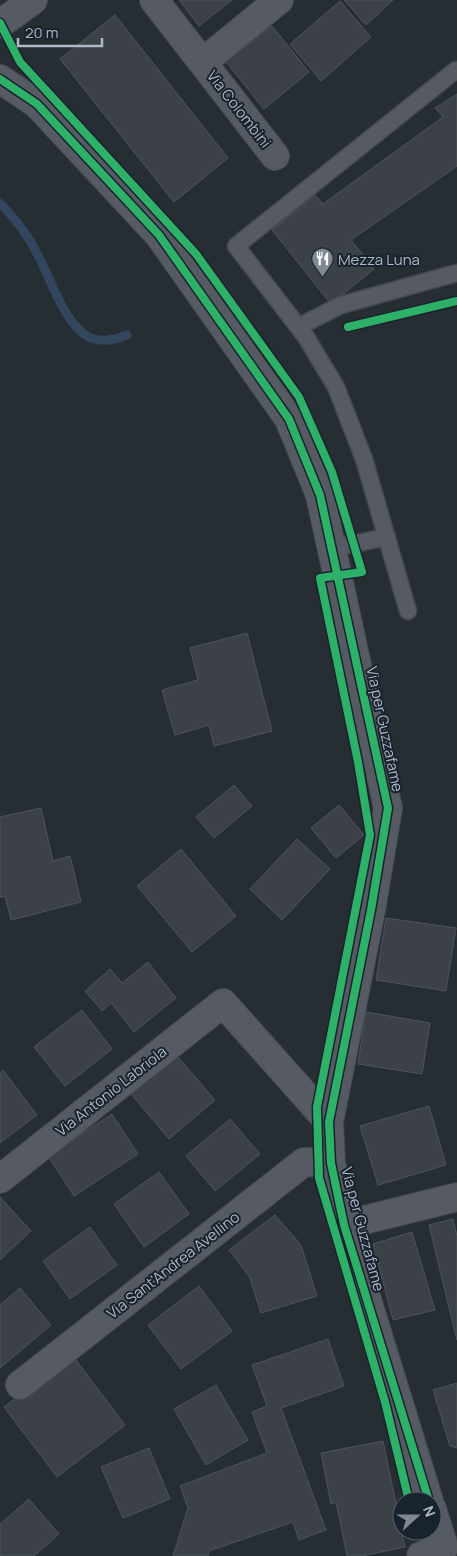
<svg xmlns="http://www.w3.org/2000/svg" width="457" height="1556" font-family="Manrope,sans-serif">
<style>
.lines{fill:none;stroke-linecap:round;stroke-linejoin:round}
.stream{stroke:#32465d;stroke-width:9}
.building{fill:#3b4147;stroke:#4e545c}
.lane-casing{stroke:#44494e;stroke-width:19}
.street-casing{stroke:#44494e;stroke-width:30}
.lane{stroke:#565a62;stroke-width:16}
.street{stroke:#565a62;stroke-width:28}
.cycleway-casing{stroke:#19232e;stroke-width:11}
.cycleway{stroke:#2db169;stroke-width:8}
.labels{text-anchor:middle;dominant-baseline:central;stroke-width:4;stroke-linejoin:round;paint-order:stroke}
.street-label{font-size:15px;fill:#afb9c6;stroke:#19232e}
.poi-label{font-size:15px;fill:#afb9c6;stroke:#19232e;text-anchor:start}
</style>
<rect width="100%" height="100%" fill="#262d33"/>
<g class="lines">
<path class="stream" d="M0,203C18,222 28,235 40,259C51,281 68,332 94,339C105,342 117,339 127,335"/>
</g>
<path class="building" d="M179,0H232L199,26Z
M344,0H393L366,25Z
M340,1L371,37L321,81L290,44Z
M115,15L228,158L174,202L60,59Z
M272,26L309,72L264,109L226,62Z
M457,94V166L351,240L374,269L331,304L272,230L315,195L323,204L443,117L435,108Z
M247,633L272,731L214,746L209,725L175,735L162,690L198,680L190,648Z
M234,785L252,806L214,838L196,817Z
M339,805L364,835L336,858L311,828Z
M41,808L53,861L70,856L81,902L11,920L5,896L0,897V817Z
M297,839L330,869L282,920L250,889Z
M181,849L236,916L192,952L137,886Z
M386,918L456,928L446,991L376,980Z
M148,962L176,998L134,1032L111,1003L102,1011L85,991L110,969L122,983Z
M82,1010L112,1049L65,1086L34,1047Z
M366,1012L430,1023L422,1074L358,1064Z
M177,1056L215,1100L169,1139L131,1094Z
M3,1070L37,1115L0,1143V1073Z
M429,1106L446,1165L378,1185L360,1126Z
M112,1114L138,1154L74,1196L48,1156Z
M230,1119L260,1154L215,1191L186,1156Z
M159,1172L189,1214L144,1247L114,1204Z
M0,1197L31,1231L0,1260Z
M275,1215L301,1245L317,1296L261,1313L249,1276L229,1250Z
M453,1219L457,1236V1340L429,1225Z
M90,1227L117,1265L70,1299L43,1261Z
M412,1232L435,1310L393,1320L373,1244Z
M199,1286L232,1331L181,1369L148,1325Z
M20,1288L51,1325L0,1368V1305Z
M328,1339L344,1386L281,1408L326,1530L299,1540L293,1522L209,1551L208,1556H173L188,1508L180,1486L267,1453L252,1412L267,1406L252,1365Z
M72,1355L125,1425L57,1477L4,1407Z
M457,1383V1448L450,1446L433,1390Z
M216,1385L248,1440L206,1465L174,1409Z
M383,1441L405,1547L362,1556H347L336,1502L331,1504L321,1453Z
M149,1448L170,1499L123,1518L101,1467Z
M29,1499L59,1534L34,1556H1L0,1554V1524Z"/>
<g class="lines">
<defs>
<path id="lane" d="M298,327L341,305L457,273
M333,548L387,537
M408,611L364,459L336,387L306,337L236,246L456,70L457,71"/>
<path id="street" d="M154,0L275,156
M0,24L33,0
M203,62L279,0
M0,79L37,104L159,235L289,419L320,495L388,808L371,910L329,1122L331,1163L344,1225L429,1501
M0,1179L223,1003L329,1122
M344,1225L457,1197
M20,1385L304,1162L331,1163
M421,1556L444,1547L432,1509"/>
</defs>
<use href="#lane" class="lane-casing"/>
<use href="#street" class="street-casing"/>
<use href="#lane" class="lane"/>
<use href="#street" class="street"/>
<defs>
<path id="cycleway" d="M0,23L20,62L196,254L299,397L332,472L362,572L320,578L358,762L370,835L317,1107L319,1178L385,1402L409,1501
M0,79L37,104L159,235L289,419L320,495L388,808L371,910L329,1122L331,1163L344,1225L429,1501
M348,327L457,301"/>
</defs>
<use href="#cycleway" class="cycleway-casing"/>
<use href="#cycleway" class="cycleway"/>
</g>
<defs>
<symbol id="restaurant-pin" viewBox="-11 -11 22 30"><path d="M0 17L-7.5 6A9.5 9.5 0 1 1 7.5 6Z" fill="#7f8893" stroke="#19232e"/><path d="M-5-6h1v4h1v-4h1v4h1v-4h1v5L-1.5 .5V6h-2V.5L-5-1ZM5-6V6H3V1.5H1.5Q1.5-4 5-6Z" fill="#fff"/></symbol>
</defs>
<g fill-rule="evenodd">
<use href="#restaurant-pin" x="310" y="246" width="25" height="34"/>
</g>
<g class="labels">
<g class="street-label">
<text transform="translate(239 109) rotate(52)">Via Colombini</text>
<text transform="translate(385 729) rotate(78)">Via per Guzzafame</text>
<text transform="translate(111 1091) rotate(-38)">Via Antonio Labriola</text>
<text transform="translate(363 1229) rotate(75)">Via per Guzzafame</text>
<text transform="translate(173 1265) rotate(-38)">Via Sant'Andrea Avellino</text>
</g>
<g class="poi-label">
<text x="338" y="259">Mezza Luna</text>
</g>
</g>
<g transform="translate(417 1516) rotate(69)"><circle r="24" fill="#19232e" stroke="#555f6b"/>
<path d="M0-4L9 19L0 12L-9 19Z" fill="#7f8893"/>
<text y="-8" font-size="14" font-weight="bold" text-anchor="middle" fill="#afb9c6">N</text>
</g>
<path d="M18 38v8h84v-8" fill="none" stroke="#afb9c6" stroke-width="2.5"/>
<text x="25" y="38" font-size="15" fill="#afb9c6" stroke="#19232e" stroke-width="4" paint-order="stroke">20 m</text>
</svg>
